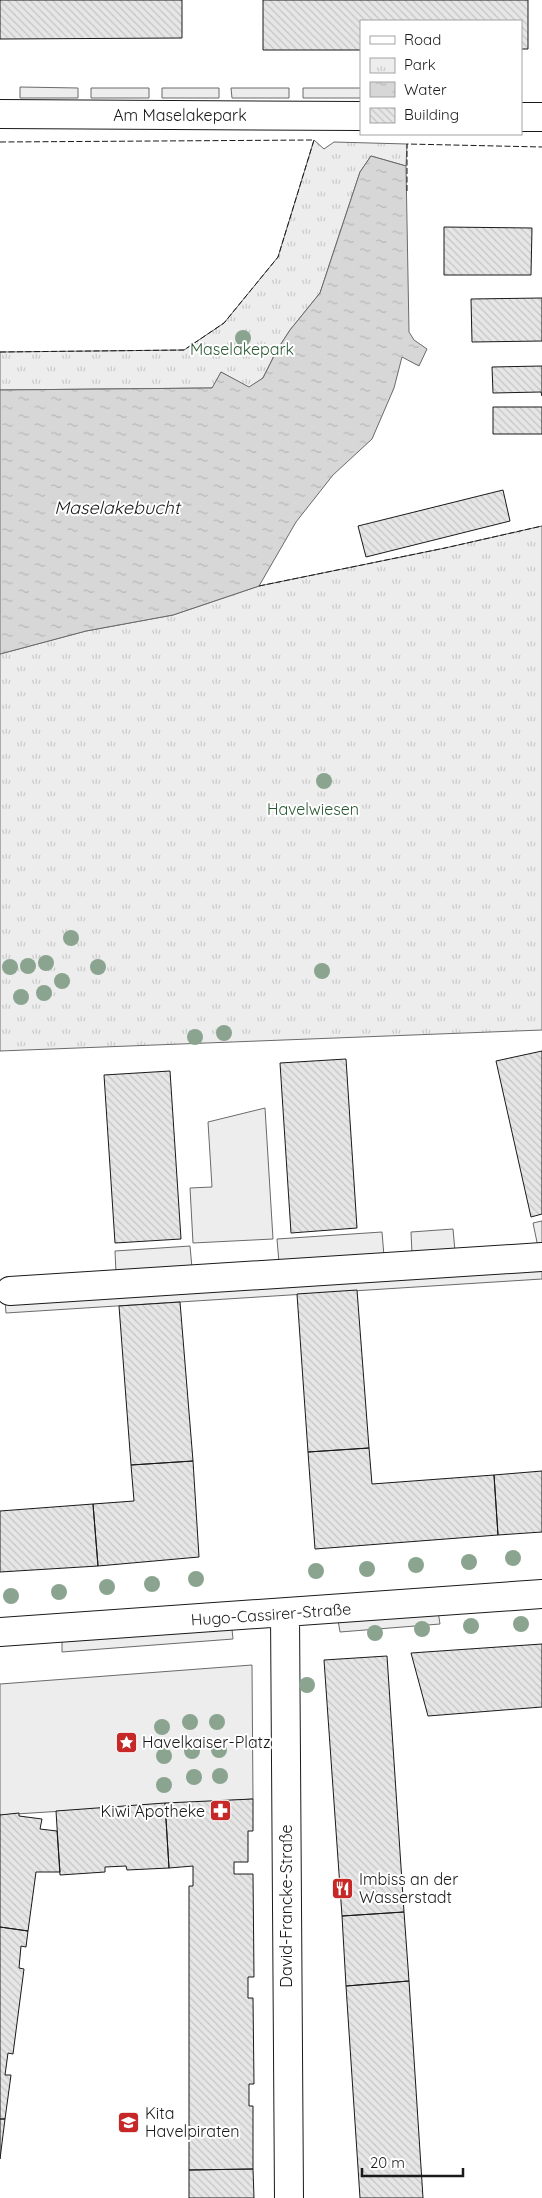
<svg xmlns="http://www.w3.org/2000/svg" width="542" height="2198" font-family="Quicksand,sans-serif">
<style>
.built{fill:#ededed;stroke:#6a6a6a}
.park{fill:url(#park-tufts);stroke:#6a6a6a}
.water{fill:url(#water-ripples);stroke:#6a6a6a}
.building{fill:url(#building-back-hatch);stroke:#1a1a1a}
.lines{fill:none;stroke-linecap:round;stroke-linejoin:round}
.minor-casing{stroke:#1a1a1a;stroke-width:30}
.minor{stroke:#fff;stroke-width:28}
.fence{stroke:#1a1a1a;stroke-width:1;stroke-dasharray:6 2.5;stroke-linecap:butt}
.tree{fill:#8aa48f}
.labels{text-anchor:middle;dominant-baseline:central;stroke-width:4;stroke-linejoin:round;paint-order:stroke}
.street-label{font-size:16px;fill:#1a1a1a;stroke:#fff}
.park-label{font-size:16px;fill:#2b5a34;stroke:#fff}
.poi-label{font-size:16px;fill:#1a1a1a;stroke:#fff;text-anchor:start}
.water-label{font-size:18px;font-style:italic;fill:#1a1a1a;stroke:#fff}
</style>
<defs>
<pattern id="park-tufts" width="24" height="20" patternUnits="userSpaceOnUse" patternTransform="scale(1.25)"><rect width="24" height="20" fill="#ededed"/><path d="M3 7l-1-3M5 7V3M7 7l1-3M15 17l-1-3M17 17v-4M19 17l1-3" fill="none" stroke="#cbcbcb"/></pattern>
<pattern id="water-ripples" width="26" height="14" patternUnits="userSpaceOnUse" patternTransform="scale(1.25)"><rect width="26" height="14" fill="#d7d7d7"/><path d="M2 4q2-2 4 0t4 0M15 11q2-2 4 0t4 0" fill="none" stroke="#b8b8b8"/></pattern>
<pattern id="building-back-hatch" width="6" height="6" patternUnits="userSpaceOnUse" patternTransform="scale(1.25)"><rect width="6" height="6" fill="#e6e6e6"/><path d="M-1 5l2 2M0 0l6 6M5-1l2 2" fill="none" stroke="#c5c5c5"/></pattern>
</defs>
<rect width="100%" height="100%" fill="#fff"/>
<path class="built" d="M20,87L78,88V98H20Z
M91,88H149V98H91Z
M162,88H219V98H162Z
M231,88H289V98H232Z
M303,88H361V98H303Z
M265,1108L273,1239L193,1243L190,1188L212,1187L208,1122Z
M542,1221V1246L538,1247L533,1223Z
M453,1229L455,1251L412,1254L411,1232Z
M382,1232L384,1256L279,1263L277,1239Z
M190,1246L192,1268L116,1273L115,1251Z
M542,1266V1279L6,1313L5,1301Z
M438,1611L440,1624L340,1632L338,1620Z
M232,1629L233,1639L62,1652V1641Z
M252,1665L253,1799L0,1815V1684Z"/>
<path class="park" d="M314,140L324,149L334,142L407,144L406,166L371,156L360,172L320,293L290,330L277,350L263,378L249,388L221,372L213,388L0,390V352L184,350L224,323L278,257Z
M542,526V1030L0,1051V654L86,631L173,615L259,586L445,548Z"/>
<path class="water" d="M371,156L406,166L409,332L414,340L427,349L419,366L402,357L394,388L372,439L333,475L296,522L259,586L173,615L86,631L0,654V390L212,388L221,372L249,387L263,378L277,350L290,330L320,293L360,172Z"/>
<path class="building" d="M0,0H182V38L0,39Z
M263,0H528V49H521V21H361V50H263Z
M444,227L532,228L531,275H444Z
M542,298V341L472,342L471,299Z
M542,366V396L541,392L493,393L492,367Z
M493,407H542V434H493Z
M503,490L510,521L366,557L358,526Z
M542,1051V1214L531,1217L496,1061Z
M346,1059L357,1228L291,1233L280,1063Z
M170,1071L181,1239L115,1243L104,1075Z
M357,1290L369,1448L308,1452L297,1294Z
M180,1302L193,1461L131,1465L119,1306Z
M369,1448L372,1484L494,1475L498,1535L315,1549L308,1452Z
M193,1461L199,1557L98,1566L93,1504L134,1501L131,1465Z
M542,1471V1532L498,1535L494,1475Z
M93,1504L98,1566L0,1572V1511Z
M542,1644V1707L428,1716L411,1653Z
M387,1656L404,1912L342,1916L324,1660Z
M253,1799V1831H248V1862H234V1874H253L254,1977H248V1998H253L254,2084H249V2106H253V2169L189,2170V1886H193V1866L169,1868L165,1803Z
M165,1803L169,1868L127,1870L126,1866L105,1867V1872L60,1875L56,1811Z
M19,1813V1816L42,1819L40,1829L57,1831L60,1872H36L28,1931L0,1927V1815Z
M404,1912L409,1981L346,1986L342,1916Z
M0,1927L28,1931L26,1947L21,1946L19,1968L24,1969L13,2054L8,2053L5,2075H11L5,2119H0Z
M409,1981L423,2198H360L346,1986Z
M0,2119H5L0,2159Z
M253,2169L254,2198H189V2170Z"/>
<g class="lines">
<defs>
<path id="minor" d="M0,114L361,116
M521,117H542
M10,1291L542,1257
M285,1614L289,2198
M0,1632L542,1594"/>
</defs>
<use href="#minor" class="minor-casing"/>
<use href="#minor" class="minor"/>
<path class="fence" d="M0,142L314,140L278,257L224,323L184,350L0,352
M407,191V144L542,147
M259,586L445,548L542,526"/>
</g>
<g class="tree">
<circle cx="243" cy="338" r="8"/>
<circle cx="324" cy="781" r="8"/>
<circle cx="71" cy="938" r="8"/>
<circle cx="46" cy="963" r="8"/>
<circle cx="28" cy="966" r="8"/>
<circle cx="10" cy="967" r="8"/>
<circle cx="98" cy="967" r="8"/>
<circle cx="322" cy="971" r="8"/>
<circle cx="62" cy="981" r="8"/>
<circle cx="44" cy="993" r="8"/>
<circle cx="21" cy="997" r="8"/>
<circle cx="224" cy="1033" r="8"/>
<circle cx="195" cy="1037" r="8"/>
<circle cx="513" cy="1558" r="8"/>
<circle cx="469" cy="1562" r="8"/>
<circle cx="416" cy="1565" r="8"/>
<circle cx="367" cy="1569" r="8"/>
<circle cx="316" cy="1571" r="8"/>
<circle cx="196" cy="1579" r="8"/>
<circle cx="152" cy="1584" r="8"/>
<circle cx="107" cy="1587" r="8"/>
<circle cx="59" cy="1592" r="8"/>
<circle cx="11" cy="1596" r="8"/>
<circle cx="521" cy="1624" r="8"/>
<circle cx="471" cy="1626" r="8"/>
<circle cx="422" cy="1629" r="8"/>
<circle cx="375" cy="1633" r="8"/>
<circle cx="307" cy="1685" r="8"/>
<circle cx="190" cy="1722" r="8"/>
<circle cx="217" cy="1722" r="8"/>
<circle cx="162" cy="1727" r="8"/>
<circle cx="219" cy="1750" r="8"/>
<circle cx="192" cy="1751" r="8"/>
<circle cx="164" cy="1756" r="8"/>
<circle cx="220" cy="1776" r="8"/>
<circle cx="194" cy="1777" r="8"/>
<circle cx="164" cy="1785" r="8"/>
</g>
<defs>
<symbol id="sight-square" viewBox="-11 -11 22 22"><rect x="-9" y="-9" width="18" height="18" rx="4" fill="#c62828" stroke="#fff"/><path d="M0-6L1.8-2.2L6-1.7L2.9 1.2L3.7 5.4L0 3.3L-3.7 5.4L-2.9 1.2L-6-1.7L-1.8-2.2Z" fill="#fff"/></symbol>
<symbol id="pharmacy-square" viewBox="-11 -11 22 22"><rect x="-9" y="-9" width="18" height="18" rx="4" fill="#c62828" stroke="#fff"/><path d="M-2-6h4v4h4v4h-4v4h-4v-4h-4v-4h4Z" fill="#fff"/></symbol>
<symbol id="restaurant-square" viewBox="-11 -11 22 22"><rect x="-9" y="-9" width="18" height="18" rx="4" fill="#c62828" stroke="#fff"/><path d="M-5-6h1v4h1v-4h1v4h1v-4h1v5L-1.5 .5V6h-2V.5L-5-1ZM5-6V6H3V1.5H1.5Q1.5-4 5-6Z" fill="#fff"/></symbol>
<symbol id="school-square" viewBox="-11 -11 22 22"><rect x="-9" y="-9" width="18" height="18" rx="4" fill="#c62828" stroke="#fff"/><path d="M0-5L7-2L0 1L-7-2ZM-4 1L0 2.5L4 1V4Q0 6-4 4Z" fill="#fff"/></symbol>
</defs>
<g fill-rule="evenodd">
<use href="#sight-square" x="114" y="1730" width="25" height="25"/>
<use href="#pharmacy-square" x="208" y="1798" width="25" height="25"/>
<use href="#restaurant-square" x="330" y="1876" width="25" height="25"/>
<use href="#school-square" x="116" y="2110" width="25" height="25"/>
</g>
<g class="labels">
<g class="street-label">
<text x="180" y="115">Am Maselakepark</text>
<text transform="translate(271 1614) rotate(-4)">Hugo-Cassirer-Straße</text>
<text transform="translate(286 1906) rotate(-90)">David-Francke-Straße</text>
</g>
<g class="park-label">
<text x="242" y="349">Maselakepark</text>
<text x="313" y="809">Havelwiesen</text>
</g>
<g class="poi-label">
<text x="142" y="1742">Havelkaiser-Platz</text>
<text x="205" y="1811" text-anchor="end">Kiwi Apotheke</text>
<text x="359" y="1879">Imbiss an der<tspan x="359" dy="18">Wasserstadt</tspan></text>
<text x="145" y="2113">Kita<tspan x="145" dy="18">Havelpiraten</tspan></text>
</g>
<g class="water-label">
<text x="117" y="507">Maselakebucht</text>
</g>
</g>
<rect x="360" y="20" width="162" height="115" fill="#ffffff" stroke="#a3a3a3"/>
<rect x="370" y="36" width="25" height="8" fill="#ffffff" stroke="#a3a3a3"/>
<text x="404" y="45" font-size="15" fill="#1a1a1a">Road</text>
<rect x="370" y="58" width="25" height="15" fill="url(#park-tufts)" stroke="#a3a3a3"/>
<text x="404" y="70" font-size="15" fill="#1a1a1a">Park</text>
<rect x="370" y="82" width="25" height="15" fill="url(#water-ripples)" stroke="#a3a3a3"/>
<text x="404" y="95" font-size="15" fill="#1a1a1a">Water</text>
<rect x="370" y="108" width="25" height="15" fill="url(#building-back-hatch)" stroke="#a3a3a3"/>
<text x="404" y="120" font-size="15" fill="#1a1a1a">Building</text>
<path d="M362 2168v8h101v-8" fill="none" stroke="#1a1a1a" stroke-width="2.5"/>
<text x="370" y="2168" font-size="15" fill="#1a1a1a" stroke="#ffffff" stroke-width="4" paint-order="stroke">20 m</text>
</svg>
